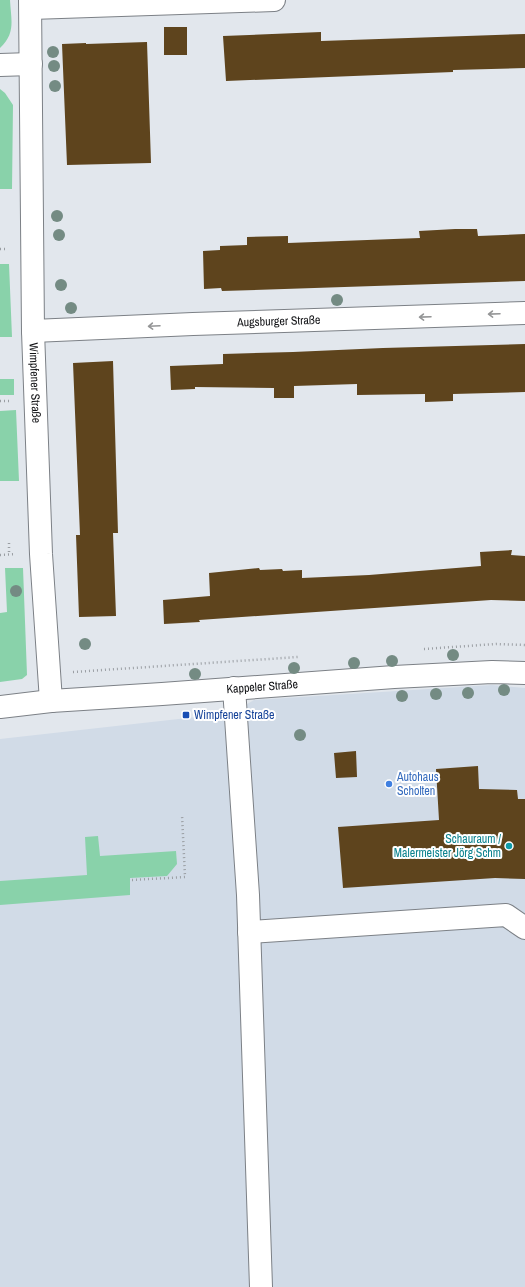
<svg xmlns="http://www.w3.org/2000/svg" width="525" height="1287" font-family="'Archivo Narrow',sans-serif">
<style>
.built{fill:#d1dbe7}
.green{fill:#89d2aa}
.building{fill:#5e441d}
.lines{fill:none;stroke-linecap:round;stroke-linejoin:round}
.minor-casing{stroke:#7c8086;stroke-width:24}
.path{stroke:#9a9ea3;stroke-width:2.5;stroke-dasharray:1 3;stroke-linecap:butt}
.minor{stroke:#fff;stroke-width:22}
.tree{fill:#748b83}
.oneway{stroke:#949596}
.transit-dot{fill:#1a4fb4;stroke:#fff;stroke-width:1.5}
.shop-dot{fill:#3f7fe0;stroke:#fff;stroke-width:1.5}
.culture-dot{fill:#0f9aa8;stroke:#fff;stroke-width:1.5}
.labels{text-anchor:middle;dominant-baseline:central;stroke-width:4;stroke-linejoin:round;paint-order:stroke}
.street-label{font-size:12px;fill:#121316;stroke:#fff}
.transit-label{font-size:12px;fill:#164399;stroke:#fff;text-anchor:start}
.shop-label{font-size:12px;fill:#366cbe;stroke:#fff;text-anchor:start}
.culture-label{font-size:12px;fill:#0d838f;stroke:#fff;text-anchor:end}
</style>
<rect width="100%" height="100%" fill="#e2e7ed"/>
<path class="built" d="M492,685L525,688V1287H0V739L232,713L254,700Z"/>
<path class="green" d="M0,0H10C11,20 16,33 0,48Z
M0,89L5,93L13,105L12,189H0Z
M0,264H9L12,337H0Z
M0,379H14V395H0Z
M16,410L19,481H0V411Z
M5,568H23L27,675L22,679L0,682V613L7,612Z
M98,836L100,856L176,851L177,864L167,876L130,878V895L0,905V881L87,875L85,837Z"/>
<path class="building" d="M164,27H187V55H164Z
M321,32V41L525,34V68L453,70V72L226,81L223,36Z
M147,42L151,163L67,165L62,44L86,43V44Z
M455,229H477L478,236L525,234V281L222,291L221,288L204,289L203,251L220,250V246L247,245V237L288,236V243L420,238L419,231Z
M525,344V392L453,394V401L425,402V394L357,395V384L294,386V398H274V388L195,387V389L171,390L170,366L223,364V354L293,352L383,348Z
M113,361L118,533H113L116,616L79,617L76,535H80L73,363Z
M512,550L511,555L525,556V601L491,600L199,620L200,622L164,624L163,600L210,596L209,573L259,568L260,570L282,569L283,571L302,570V578L369,575L481,566L480,552Z
M356,751L357,777L336,778L334,753Z
M478,766L479,789L517,790L518,799H525V879L495,878L343,888L338,827L439,820L436,769Z"/>
<g class="lines">
<defs>
<g id="minor">
<path id="s1" d="M30,0L33,331L41,554L51,701"/>
<path d="M31,8L274,0"/>
<path d="M0,65L31,64"/>
<path id="s2" d="M33,331L193,324L525,313"/>
<path d="M234,688L248,895L261,1287"/>
<path id="s3" d="M0,707L51,701L162,694L394,677L492,672L525,673"/>
<path d="M249,932L506,915L525,928"/>
</g>
</defs>
<use href="#minor" class="minor-casing"/>
<path class="path" d="M0,249H7
M0,401H10
M9,543V555
M0,555L16,554
M424,649L496,644L525,645
M73,672L298,657
M132,880L185,877L182,815"/>
<use href="#minor" class="minor"/>
</g>
<g class="tree">
<circle cx="53" cy="52" r="6"/>
<circle cx="54" cy="66" r="6"/>
<circle cx="55" cy="86" r="6"/>
<circle cx="57" cy="216" r="6"/>
<circle cx="59" cy="235" r="6"/>
<circle cx="61" cy="285" r="6"/>
<circle cx="337" cy="300" r="6"/>
<circle cx="71" cy="308" r="6"/>
<circle cx="16" cy="591" r="6"/>
<circle cx="85" cy="644" r="6"/>
<circle cx="453" cy="655" r="6"/>
<circle cx="392" cy="661" r="6"/>
<circle cx="354" cy="663" r="6"/>
<circle cx="294" cy="668" r="6"/>
<circle cx="195" cy="674" r="6"/>
<circle cx="504" cy="690" r="6"/>
<circle cx="468" cy="693" r="6"/>
<circle cx="436" cy="694" r="6"/>
<circle cx="402" cy="696" r="6"/>
<circle cx="300" cy="735" r="6"/>
</g>
<defs><path id="oneway-shaft" d="M-6 0H5M1.5-3L5.5 0L1.5 3" fill="none" stroke-width="1.6" stroke-linecap="round" stroke-linejoin="round"/></defs>
<g class="oneway">
<use href="#oneway-shaft" transform="translate(494 314) rotate(178)"/>
<use href="#oneway-shaft" transform="translate(425 317) rotate(178)"/>
<use href="#oneway-shaft" transform="translate(154 326) rotate(177)"/>
</g>
<rect class="transit-dot" x="182" y="711" width="8" height="8" rx="2"/>
<circle class="shop-dot" cx="389" cy="784" r="4"/>
<circle class="culture-dot" cx="509" cy="846" r="4"/>
<g class="labels">
<g class="street-label">
<text stroke="none"><textPath href="#s2" startOffset="246">Augsburger Straße</textPath></text>
<text stroke="none"><textPath href="#s1" startOffset="383">Wimpfener Straße</textPath></text>
<text stroke="none"><textPath href="#s3" startOffset="263">Kappeler Straße</textPath></text>
</g>
<g class="transit-label">
<text x="194" y="715">Wimpfener Straße</text>
</g>
<g class="shop-label">
<text x="397" y="777">Autohaus<tspan x="397" dy="14">Scholten</tspan></text>
</g>
<g class="culture-label">
<text x="501" y="839">Schauraum /<tspan x="501" dy="14">Malermeister Jörg Schm</tspan></text>
</g>
</g>
</svg>
